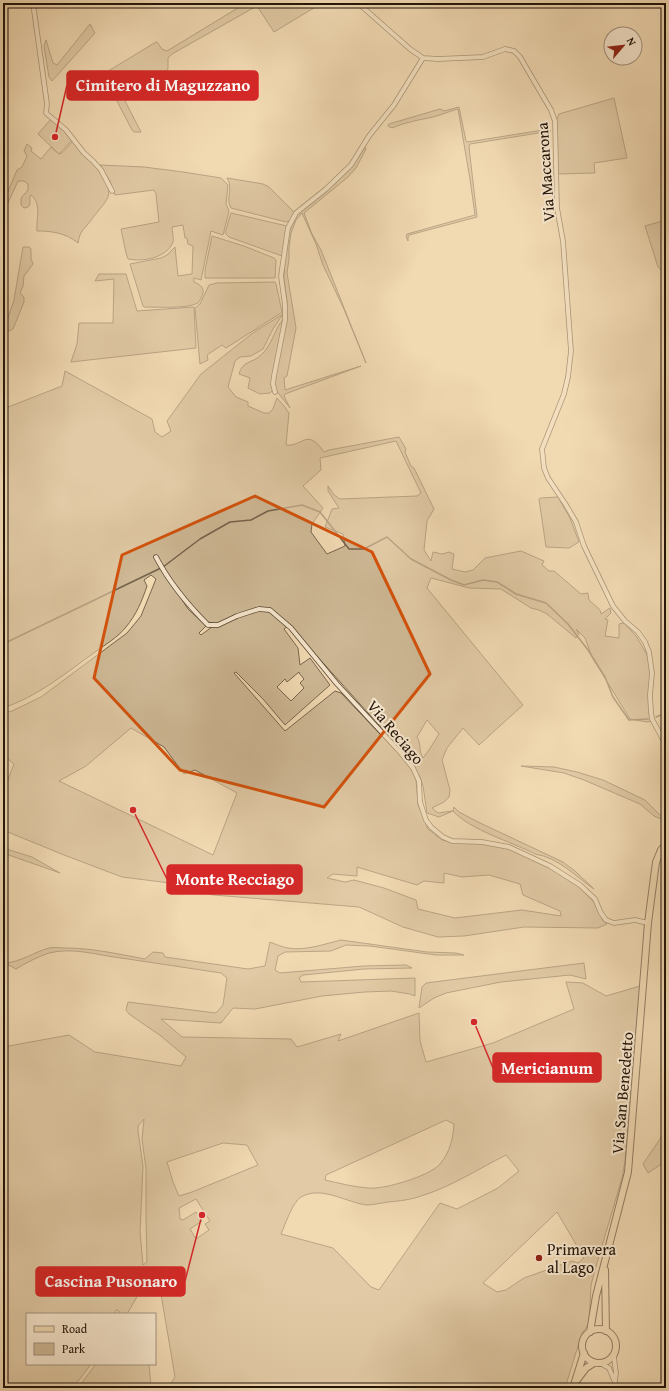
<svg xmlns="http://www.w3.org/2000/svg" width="669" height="1391" font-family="'Gentium Book Plus',serif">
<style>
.green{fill:#ceb895;stroke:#78664e;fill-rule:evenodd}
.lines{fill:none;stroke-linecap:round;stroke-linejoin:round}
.stream{stroke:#75624b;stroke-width:1.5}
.minor-casing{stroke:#564532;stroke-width:5.5}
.primary-casing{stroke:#231408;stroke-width:8}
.minor{stroke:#f6e6cd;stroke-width:4}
.primary{stroke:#f1d9b2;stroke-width:6}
.marked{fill:none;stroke:#d4520c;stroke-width:3;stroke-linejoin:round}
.poi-dot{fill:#8f2418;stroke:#f6e6cd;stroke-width:1.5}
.labels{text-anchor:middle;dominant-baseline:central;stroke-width:4;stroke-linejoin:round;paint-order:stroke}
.street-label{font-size:16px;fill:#231408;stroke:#f6e6cd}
.poi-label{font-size:16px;fill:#231408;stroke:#f6e6cd;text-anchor:start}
.leader{fill:none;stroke:#d62828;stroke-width:1.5}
.callout-dot{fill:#d62828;stroke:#f6e6cd;stroke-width:1.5}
.callout{fill:#d62828;stroke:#d62828;stroke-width:1.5}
.callout-label{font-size:17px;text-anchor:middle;font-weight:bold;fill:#fff}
</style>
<rect width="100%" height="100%" fill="#f1d9b2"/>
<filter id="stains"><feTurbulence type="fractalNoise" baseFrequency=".005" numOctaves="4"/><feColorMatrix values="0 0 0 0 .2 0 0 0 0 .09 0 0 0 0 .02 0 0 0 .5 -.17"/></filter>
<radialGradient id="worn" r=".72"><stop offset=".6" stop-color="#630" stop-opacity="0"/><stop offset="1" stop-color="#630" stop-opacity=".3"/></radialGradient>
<path class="green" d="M246,3H252L255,7L172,54L168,58V69L162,75L164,78L125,101L141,132H134L132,130L104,76L105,73L156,42H157L162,49L167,51Z
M255,3H322L274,32Z
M90,24L95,33L52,81L49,77L44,46L46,40L53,63L57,65Z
M614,98L627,158L594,163L595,173L558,174L556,121L559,114Z
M459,107L466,141L468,142L549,129L551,131L470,144L469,147L477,217L409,235L408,237V241L406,236L407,234L475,215L470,179L458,109C450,111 441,115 433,117C419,120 406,122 392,128L388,126L389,124L440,109L444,111Z
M51,119L63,130L72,140L59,154L38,134Z
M73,141C83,152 114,180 108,197C105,204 96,213 91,220C84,230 80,230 78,243C66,233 52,231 37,231C36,218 42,204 31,195L30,196V204L28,207L24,208L21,205V198L28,190V184L24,181H18L3,214V203L17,170L22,167L27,156L24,151L27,144L32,148L31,151L41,159L51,147L59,154L62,153Z
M365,147L366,149L356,168L348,177L304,213L312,234L321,250L366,363L343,307L323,265L316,244L302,213L296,220L291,233L289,248V259L287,273L296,328L287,376L284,378L285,390L361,366L285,394L284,396L290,408L276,390L274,381L286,319L287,301L284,278L285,256L289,231L297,215L337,182L353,165Z
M100,165L144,167L183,172L221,178L228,185L226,204L229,211L223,235L211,231L201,280L194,278V282C206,287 205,293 198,303C187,309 157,307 144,307L143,306L130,264L161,258L167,255L175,247L178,276L192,274L193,246L188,244L187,238H185L183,225L172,227C172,231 174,238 173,242C167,258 143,262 128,259L126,253L121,229L159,222L156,194L154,190L115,195L110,181Z
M227,178L263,184L269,187L294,212L290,221L286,222L231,208C225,199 234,188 227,178Z
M231,213L287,226L282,256L229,237L225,233Z
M666,220V275L658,267L645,226Z
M212,236L244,246L274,258L276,260L275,278H205V270Z
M23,247H29L31,249V259L33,264L24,276L23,286L20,293L24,297V302L13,329L9,331L4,329L14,300Z
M99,274H126L137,311L194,307L196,348L71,362L77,344L79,323H113L114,279L95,281Z
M275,282L276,284L282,312L281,313L226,348L222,345L207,355L208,360L200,364L195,308L200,304L209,285L217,283Z
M283,314L273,329L263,349L251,356L240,357L235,361L228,387L236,397L248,402V406L264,413H269L273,409L277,398L284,406L289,413L286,445C303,447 307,427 324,452L329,450L399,437L406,449L405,452L411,466L414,468L434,509L427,521L424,550L431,561L433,552L442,554L449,552L454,554L452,569L465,572L473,570L485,558L521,551L544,561L542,565L549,571H554L581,594L588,593L589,600L600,610L601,614L610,608L611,613L605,619L608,620L605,636L619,638V624L624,623L636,636L649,658L653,721L647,722L630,719L592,657L585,638L576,629L579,634L576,638L547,614L539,610L531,608L501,589L469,588L431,578L427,588L523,705L479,745L463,728L447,748L442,760L450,790L449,797L444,802L432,808L438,813L453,811L454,807L459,812L478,822L563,862L575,871L594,889C575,876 559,858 535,854C512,842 470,830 453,811L439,817L427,813L423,786L420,777L404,753L289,625L284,629L298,648L300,665L310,658L330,685L285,725L263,699L236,672L234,673L285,731L335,691L341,693L399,754L412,769L416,780L418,805L428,829L442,840L452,842L482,843L510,849L549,867L577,884L595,903L603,921L607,924L598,928L524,927L464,936L438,937L403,927L359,907L214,895L187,891L178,884L122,877L64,855L3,830V805L8,791L6,785L14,764L3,755V713L12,711L41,697L127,633L141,616L156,579L151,575L144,580L147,586C142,601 136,615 126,627C118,637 105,645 95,652C66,673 37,697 3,708V409L62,386L65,371L152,419L155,432L162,437L171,431L167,421L201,374L254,332ZM396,441L421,493L417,496L340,499L334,495L328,486V491L339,508L332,509L325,527L343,534L345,546L327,554L311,532L312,524L323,508L303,486L321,470L320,458ZM169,580H172L186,599L208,622L216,624L201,635L199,633L206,626L188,609ZM299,672V673L304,679L300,683L304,688L291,701L277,687L285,679L287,682ZM427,720L439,734L429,750L423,758C418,749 422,746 417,737ZM131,728L164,747L184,774L195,770L237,793L213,855L59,781L86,766ZM357,867L417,885L424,881L444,883V873L462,877L489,875L520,884L523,895L560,911L561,916L522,910L455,918L418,909L416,900L384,888L354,880L345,882L327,878L333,874L357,876Z
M284,318L272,378L273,390L270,393L260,394L248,388L250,378L239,374C242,361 253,363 261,355C272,346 274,329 284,318Z
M558,497L570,518L579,542L569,548L546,547L539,499L541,498Z
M521,766L554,767L577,772L603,780L645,800L666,821L654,816L640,804L584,780L564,773Z
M3,848L32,857L60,873L3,853Z
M341,940L427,952L456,953L464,955H436L370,946L346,945L331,951L285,952L278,956L275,970L280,973L364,966L406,965L412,968L364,969L303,975L299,978L301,982L415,978V996L410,994L391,991L365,992L322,996L255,1009L233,1008L221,1023L161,1019L182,1037L291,1039L297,1047L341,1034L338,1041L419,1013L420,1041L426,1062L493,1043L574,1009L566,982L583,983L606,996L640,986L625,1161L622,1178L597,1263L591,1285L589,1324L582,1333L565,1388H168L175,1377L161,1294L164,1266L145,1283L127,1314H119V1311L116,1310L115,1314H27V1364H91L73,1388H3V1047L69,1035L95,1052L181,1066L186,1057L161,1036L129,1014L126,1010L128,1002L216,1013L223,1005L227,978L221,973C188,968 155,963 121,958C97,955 73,947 49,953C37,957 26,963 16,969L5,963C21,962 34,952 49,948C54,947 60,948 65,948C92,948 118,954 145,959L153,952L163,953L165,957L248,969L265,966L270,942C275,944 282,947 288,948C306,951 324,944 341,940ZM144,1119L142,1139L146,1169V1217L147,1262L143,1265L140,1232L143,1166L138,1131V1126ZM446,1120L454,1124C453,1139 450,1152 440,1164C430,1176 383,1190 368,1188C354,1187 338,1183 325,1180L326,1175ZM223,1143L247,1145L258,1165L192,1192L179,1196L173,1182L167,1162ZM506,1155L519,1171L498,1188L457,1209L440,1203L379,1290L371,1287L333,1248L281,1234C286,1223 292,1203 301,1197C322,1185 347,1203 367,1205C373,1205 381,1203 388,1202C399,1201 410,1200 421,1196C451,1187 478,1169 506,1155ZM196,1199L210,1221L205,1224L209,1230L196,1239L190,1229L202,1221L196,1212L183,1220L180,1219L179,1208ZM557,1212L584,1258L578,1263L572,1261L524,1278L506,1290L497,1292L483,1283Z
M584,963L586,979L570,975L501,982L446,993L434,998L419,1008L422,987L426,983Z
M666,1128V1161L648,1173L643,1164L660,1139Z
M96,1364H149L151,1388H77L84,1380Z"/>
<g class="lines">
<path class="stream" d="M3,644L163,567L200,539L230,522L251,520L268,511L302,505L320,512L349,549H364L387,537L411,559L451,580L464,585L483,580L497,582L516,594L546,603L568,624L588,650L605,677L613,697L629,720L648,719
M656,717L666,713"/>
<defs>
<path id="minor" d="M33,3L47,104L46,113L66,130L84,153L93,161L101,170L112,191
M358,3L410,49L423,58L438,59L483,57L505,49L514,51L520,57L551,110L555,121L557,208L563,241L571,351L568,377L564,394L542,449L544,468L548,478L566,505L576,522L584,546L613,606L625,621L638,632L645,642L649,652L652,673L650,695L651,712L652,719L666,745
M275,392L273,384L274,376L285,320V305L281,276L288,228L296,213L326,189L351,165L369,136L394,105L423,58
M156,557C169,582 188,605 208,625H218L237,616L259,609L270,610L291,628L337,684L400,752L413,768L419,781L420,802L426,820L431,827L443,837L452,841L482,842L509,847L550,866L580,885L595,899L601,913L606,920L614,923L635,920L648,923
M600,1363L609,1368L614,1380
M614,1388L616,1373L614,1358L615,1352"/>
<path id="primary" d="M605,1270L606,1331
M582 1346a17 17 0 1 1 34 0a17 17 0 1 1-34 0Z
M590,1332L596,1296L628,1172L648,923L656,862L661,850L666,844
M577,1380L586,1368L594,1363
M574,1385L584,1353"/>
</defs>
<use href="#minor" class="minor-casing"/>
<use href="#primary" class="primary-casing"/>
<use href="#minor" class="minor"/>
<use href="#primary" class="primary"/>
</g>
<path d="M0 0H669V1391H0ZM255,496L372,552L430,674L324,807L180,770L94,678L122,555Z" fill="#f1d9b2" fill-opacity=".55" fill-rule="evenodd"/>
<path class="marked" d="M255,496L372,552L430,674L324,807L180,770L94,678L122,555Z"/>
<circle class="poi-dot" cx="539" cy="1258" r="4"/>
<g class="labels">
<g class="street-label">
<text transform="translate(545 172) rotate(-94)">Via Maccarona</text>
<text transform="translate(396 732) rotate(50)">Via Reciago</text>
<text transform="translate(622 1093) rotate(-85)">Via San Benedetto</text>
</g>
<g class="poi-label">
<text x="547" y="1249">Primavera<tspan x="547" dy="18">al Lago</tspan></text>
</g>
</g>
<path class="leader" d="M55 137L67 85M133 810L167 879M474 1022L493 1068M202 1215L185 1281"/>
<g class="callout-dot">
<circle cx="55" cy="137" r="4"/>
<circle cx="133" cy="810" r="4"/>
<circle cx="474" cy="1022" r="4"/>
<circle cx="202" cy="1215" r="4"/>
</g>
<g class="callout">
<rect x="67" y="71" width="191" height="29" rx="4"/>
<rect x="167" y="865" width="135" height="29" rx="4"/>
<rect x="493" y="1053" width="108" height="29" rx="4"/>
<rect x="36" y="1267" width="149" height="29" rx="4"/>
</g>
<g class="callout-label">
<text x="163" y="91">Cimitero di Maguzzano</text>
<text x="235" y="885">Monte Recciago</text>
<text x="547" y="1074">Mericianum</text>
<text x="111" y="1287">Cascina Pusonaro</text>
</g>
<rect width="669" height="1391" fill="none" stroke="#f1d9b2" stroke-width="16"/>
<rect x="4" y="4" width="661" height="1383" fill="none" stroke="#231408" stroke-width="2"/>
<rect x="8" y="8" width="653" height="1375" fill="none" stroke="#231408"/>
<rect x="26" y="1313" width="130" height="52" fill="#f6e6cd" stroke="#a2927e"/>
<rect x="34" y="1326" width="20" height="6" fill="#f1d9b2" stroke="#a2927e"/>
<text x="62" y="1333" font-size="12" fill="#231408">Road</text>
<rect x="34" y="1343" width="20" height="12" fill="#ceb895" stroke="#a2927e"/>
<text x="62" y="1353" font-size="12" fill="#231408">Park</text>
<g transform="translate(623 46) rotate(62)"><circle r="19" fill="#f6e6cd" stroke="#a2927e"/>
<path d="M0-3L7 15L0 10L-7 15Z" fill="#8f2418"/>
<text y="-6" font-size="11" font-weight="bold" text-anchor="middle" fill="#231408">N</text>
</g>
<rect width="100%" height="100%" filter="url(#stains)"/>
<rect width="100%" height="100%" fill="url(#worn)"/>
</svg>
